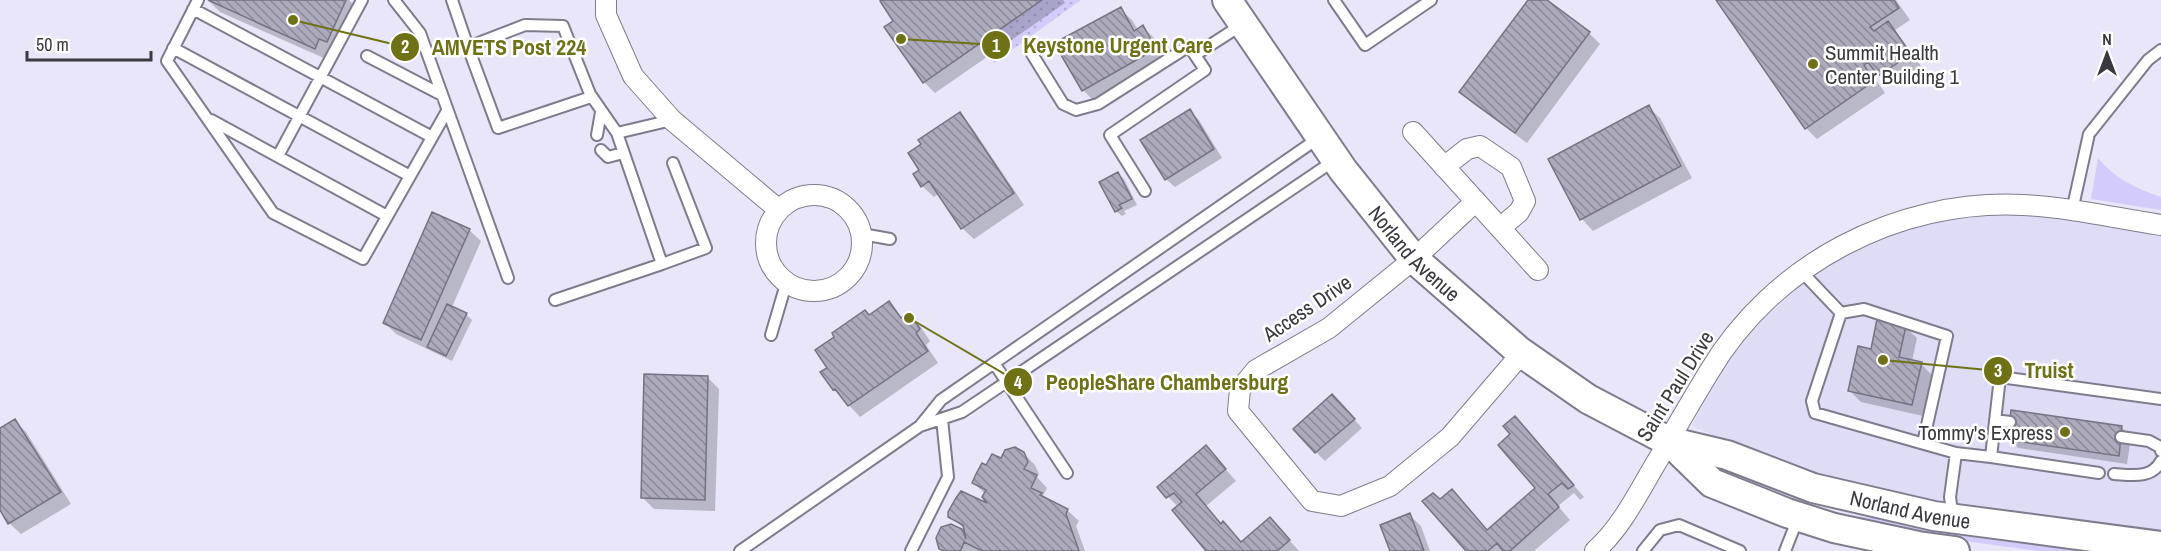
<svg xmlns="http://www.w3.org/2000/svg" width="2161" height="551" font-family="'Archivo Narrow',sans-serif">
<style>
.built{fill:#dfdcf6}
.grass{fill:#d3ccfa}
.park{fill:url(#park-dots)}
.shadow{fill:#0003}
.building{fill:url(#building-back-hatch);stroke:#757383;stroke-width:1.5}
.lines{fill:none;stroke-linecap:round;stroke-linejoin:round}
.service-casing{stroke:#7e7c8c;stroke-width:14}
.minor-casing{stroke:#7e7c8c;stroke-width:22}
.secondary-casing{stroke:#7e7c8c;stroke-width:32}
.service{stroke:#fff;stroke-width:10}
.minor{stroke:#fff;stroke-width:20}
.secondary{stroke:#fff;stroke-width:28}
.poi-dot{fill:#6e7116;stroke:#fff;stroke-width:2}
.labels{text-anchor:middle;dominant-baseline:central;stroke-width:5;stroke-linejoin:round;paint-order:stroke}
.poi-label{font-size:21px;fill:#3a3940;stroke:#fff;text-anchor:start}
.street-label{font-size:21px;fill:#3a3940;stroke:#fff}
.leader{fill:none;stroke:#6e7116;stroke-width:2}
.callout-dot{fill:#6e7116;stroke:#fff;stroke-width:2}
.mark-label{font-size:18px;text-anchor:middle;font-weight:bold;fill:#fff}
.callout-label{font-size:22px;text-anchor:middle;font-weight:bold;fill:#6e7116;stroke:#fff;stroke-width:5;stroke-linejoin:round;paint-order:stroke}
</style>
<defs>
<pattern id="park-dots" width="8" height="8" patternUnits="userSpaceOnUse" patternTransform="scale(1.5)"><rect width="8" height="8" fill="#d3ccfa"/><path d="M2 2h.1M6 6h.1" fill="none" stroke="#b6b0d7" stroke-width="1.8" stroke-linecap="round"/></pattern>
<pattern id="building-back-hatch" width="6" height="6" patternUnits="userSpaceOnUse" patternTransform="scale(1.5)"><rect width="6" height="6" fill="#acaabb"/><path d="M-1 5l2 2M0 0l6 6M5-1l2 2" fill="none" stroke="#8d8b99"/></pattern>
</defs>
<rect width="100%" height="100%" fill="#e8e6f8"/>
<path class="built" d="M2029,213L2161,232V535L1927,507L1818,480L1692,426L1728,353L1799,287L1853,247L1946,218Z"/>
<path class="grass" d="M2098,158C2114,178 2137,189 2161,197V210L2091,199Z
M1733,478L1841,515L1899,520L2130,551H2037L1928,536L1844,520Z"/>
<path class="park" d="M1042,0H1081L994,63L981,42Z"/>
<path class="shadow" d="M349,0L358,9L326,59L220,12L209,1Z
M885,0H1063L1065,3L935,93L924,82Z
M1529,0H1545L1589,33L1600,44L1527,143L1472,103L1461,92Z
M1718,0H1896L1910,20L1895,30L1921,66L1890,86L1878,74L1874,77L1885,93L1817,139L1806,128Z
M1120,9L1132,20L1138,30L1143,27L1154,38L1166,60L1094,101L1083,90Z
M1648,107L1660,118L1692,178L1593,231L1582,219L1550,159Z
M1190,111L1199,120L1222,158L1175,187L1166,179Z
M959,114L971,126L1024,205L974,239L962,228L939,193L934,197L922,186Z
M1118,174L1124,179L1137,205L1124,211L1126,214L1122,216L1116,211Z
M469,230L481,241L452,307L466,314L472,320L452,361L396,334L385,323Z
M889,303L903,319L909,315L920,326L930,341L926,345L938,363L860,417L834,389L829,368L870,316Z
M1905,327L1917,338L1912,361L1921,364L1932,375L1923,416L1861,402L1849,390L1872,350Z
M707,377L719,389L715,511L654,509L643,498Z
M1340,404L1362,428L1325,461L1316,452Z
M15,421L26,432L71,504L21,534L9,523L0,507V430Z
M2122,428L2131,437L2127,464L2018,448L2010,439Z
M1526,430L1584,497L1580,500L1574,493L1558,506L1570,520L1534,551H1468L1538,488Z
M1206,447L1236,481L1206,506L1222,525L1242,543L1270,519L1299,551H1208L1178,507L1159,487Z
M1023,453L1035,465L1039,474L1037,477L1047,488L1043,496L1067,510L1079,521L1076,526L1085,551H943L940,548L961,531L967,537L966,530L949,516L993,508L985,494L974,483L986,467Z
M1409,515L1421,526L1430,551H1392Z"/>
<path class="building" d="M208,0H346L327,42L319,39L315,49Z
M882,0H1042L923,83L884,27L893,21L880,1Z
M1528,0H1547L1590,32L1515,133L1459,92Z
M1716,0H1894L1899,8L1870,27L1874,31L1888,21L1911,54L1878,76L1868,62L1864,65L1874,81L1805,129Z
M1121,7L1134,31L1143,25L1156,49L1082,91L1054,43Z
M1649,105L1681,166L1580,220L1548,159Z
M1190,109L1214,149L1165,180L1140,140Z
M960,112L1014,193L961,229L929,181L921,187L913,174L919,170L908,153L921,144L918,140Z
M1118,172L1132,199L1119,205L1122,208L1115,212L1099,182Z
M432,212L470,229L421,340L383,323Z
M889,301L901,318L909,313L920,329L916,333L928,351L848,406L835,389L833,390L820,372L827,368L815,350L834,337L832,333L865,310L869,315Z
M447,304L467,313L446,356L427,347Z
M1877,319L1906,326L1899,357L1922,362L1912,405L1848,391L1858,346L1871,349Z
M644,374L708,376L705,500L641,498Z
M1332,394L1355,419L1315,453L1293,429Z
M2011,410L2122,426L2119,456L2008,440Z
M1515,416L1574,485L1568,489L1562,483L1548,494L1559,507L1510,551H1503L1497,543L1488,551H1466L1422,501L1433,493L1440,499L1452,489L1487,530L1535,488L1498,445L1510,434L1503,426Z
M15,419L61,492L8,524L0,510V428Z
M1206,445L1226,469L1196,494L1221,524L1223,521L1241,542L1270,517L1290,540L1277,551H1206L1172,510L1182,502L1174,493L1166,498L1157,487Z
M1015,447L1024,452L1028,462L1024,469L1037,475L1031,488L1042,493L1040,495L1068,509L1066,514L1079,551H982L964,542L961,550L958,551H944L939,549L936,538L941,527L951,524L962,529L966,539L963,525L948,517V512L956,498L961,491L987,503L982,497L986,490L972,483L976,474L982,463L986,465L992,454L1001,458L1005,450Z
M1410,513L1424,551H1390L1380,525Z"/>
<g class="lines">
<defs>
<path id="service" d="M198,0L167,61L273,213L363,259L447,111
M394,0L420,33L508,278
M452,0L468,47L525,25L563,26L590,94L617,133L672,120
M1334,0L1365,45L1431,0
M193,9L432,137
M468,47L498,128L591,97
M173,48L410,176
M1032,54L1063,104L1076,110L1098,104L1189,46L1205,70L1110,135L1145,191
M1195,55L1243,24
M367,56L442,95
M211,120L387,216
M617,133L662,264L706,248L673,163
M597,135L601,112
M601,150L608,157L623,153
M278,156L362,0
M2072,211L2089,134L2148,60L2161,50
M862,234L890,239
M1801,271L1841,313L1812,401L1815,413L1956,453L1950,497L1953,518
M555,300L662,264
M1841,313L1864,309L1947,336L1923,443
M771,335L786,284
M994,363L1067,473
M1995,420L2010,422
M920,426L941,400L1320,137
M2121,437L2149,441L2160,447L2161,451
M1956,453L1991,457L2000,377L2161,399
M1991,457L2099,473
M2114,474C2132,475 2152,479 2161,461
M740,551L920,426L962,412L1335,160
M911,551L948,477L942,419
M1643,551L1660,530L1679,525L1740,551
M1785,551L1798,518"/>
<path id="minor" d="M606,0V15L633,76L672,120L779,210
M1413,132L1538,270
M1444,167L1467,149L1480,146L1511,167L1525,201L1519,212L1500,228
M766 243a48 48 0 1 1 96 0a48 48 0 1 1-96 0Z
M1476,201L1414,259L1329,328L1256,370L1240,389L1238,411L1312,501L1341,506L1390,486L1450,437L1522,353
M1595,551C1623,526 1640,489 1659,458C1675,429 1692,400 1709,372C1773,264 1897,199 2022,205C2069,207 2115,218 2161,225"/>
<g id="secondary">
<path id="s1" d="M1227,0L1343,170L1414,259L1519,351L1588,399L1668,441L1727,455L1813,488L1934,516L2161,546"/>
<path d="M1670,442L1712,483L1787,513L1834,528L1918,546L1955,551"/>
</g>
</defs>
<use href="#service" class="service-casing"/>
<use href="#minor" class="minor-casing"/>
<use href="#secondary" class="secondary-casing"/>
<use href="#service" class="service"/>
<use href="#minor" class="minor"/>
<use href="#secondary" class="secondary"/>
</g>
<g class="poi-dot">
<circle cx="1813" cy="64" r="6"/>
<circle cx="2065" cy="432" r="6"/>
</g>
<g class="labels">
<g class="poi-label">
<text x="1825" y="52">Summit Health<tspan x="1825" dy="24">Center Building 1</tspan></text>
<text x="2053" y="432" text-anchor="end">Tommy's Express</text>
</g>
<g class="street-label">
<text stroke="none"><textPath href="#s1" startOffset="316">Norland Avenue</textPath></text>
<text transform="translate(1307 308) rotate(-34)">Access Drive</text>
<text transform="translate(1675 386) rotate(-58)">Saint Paul Drive</text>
<text stroke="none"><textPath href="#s1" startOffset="886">Norland Avenue</textPath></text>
</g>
</g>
<path class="leader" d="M901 39L996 45M293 20L405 47M1883 360L1998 371M909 318L1018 382"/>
<g class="callout-dot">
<circle cx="901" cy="39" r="6"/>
<circle cx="293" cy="20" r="6"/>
<circle cx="1883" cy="360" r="6"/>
<circle cx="909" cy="318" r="6"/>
<circle cx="996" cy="45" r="15"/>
<circle cx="405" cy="47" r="15"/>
<circle cx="1998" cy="371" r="15"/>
<circle cx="1018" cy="382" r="15"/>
</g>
<g class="mark-label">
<text x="996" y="52">1</text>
<text x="405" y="53">2</text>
<text x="1998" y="377">3</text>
<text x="1018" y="389">4</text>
</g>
<g class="callout-label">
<text x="1118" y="53">Keystone Urgent Care</text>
<text x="509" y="55">AMVETS Post 224</text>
<text x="2049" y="378">Truist</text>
<text x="1167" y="390">PeopleShare Chambersburg</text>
</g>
<g transform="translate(2107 54)" stroke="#ffffff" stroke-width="4.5" paint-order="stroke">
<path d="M0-4.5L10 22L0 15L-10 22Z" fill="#3a3940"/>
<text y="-9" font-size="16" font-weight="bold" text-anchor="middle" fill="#3a3940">N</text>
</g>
<path d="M27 51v9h124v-9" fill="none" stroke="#3a3940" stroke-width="3"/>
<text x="36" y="51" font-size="18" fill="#3a3940" stroke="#ffffff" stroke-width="4.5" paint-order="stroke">50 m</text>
</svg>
